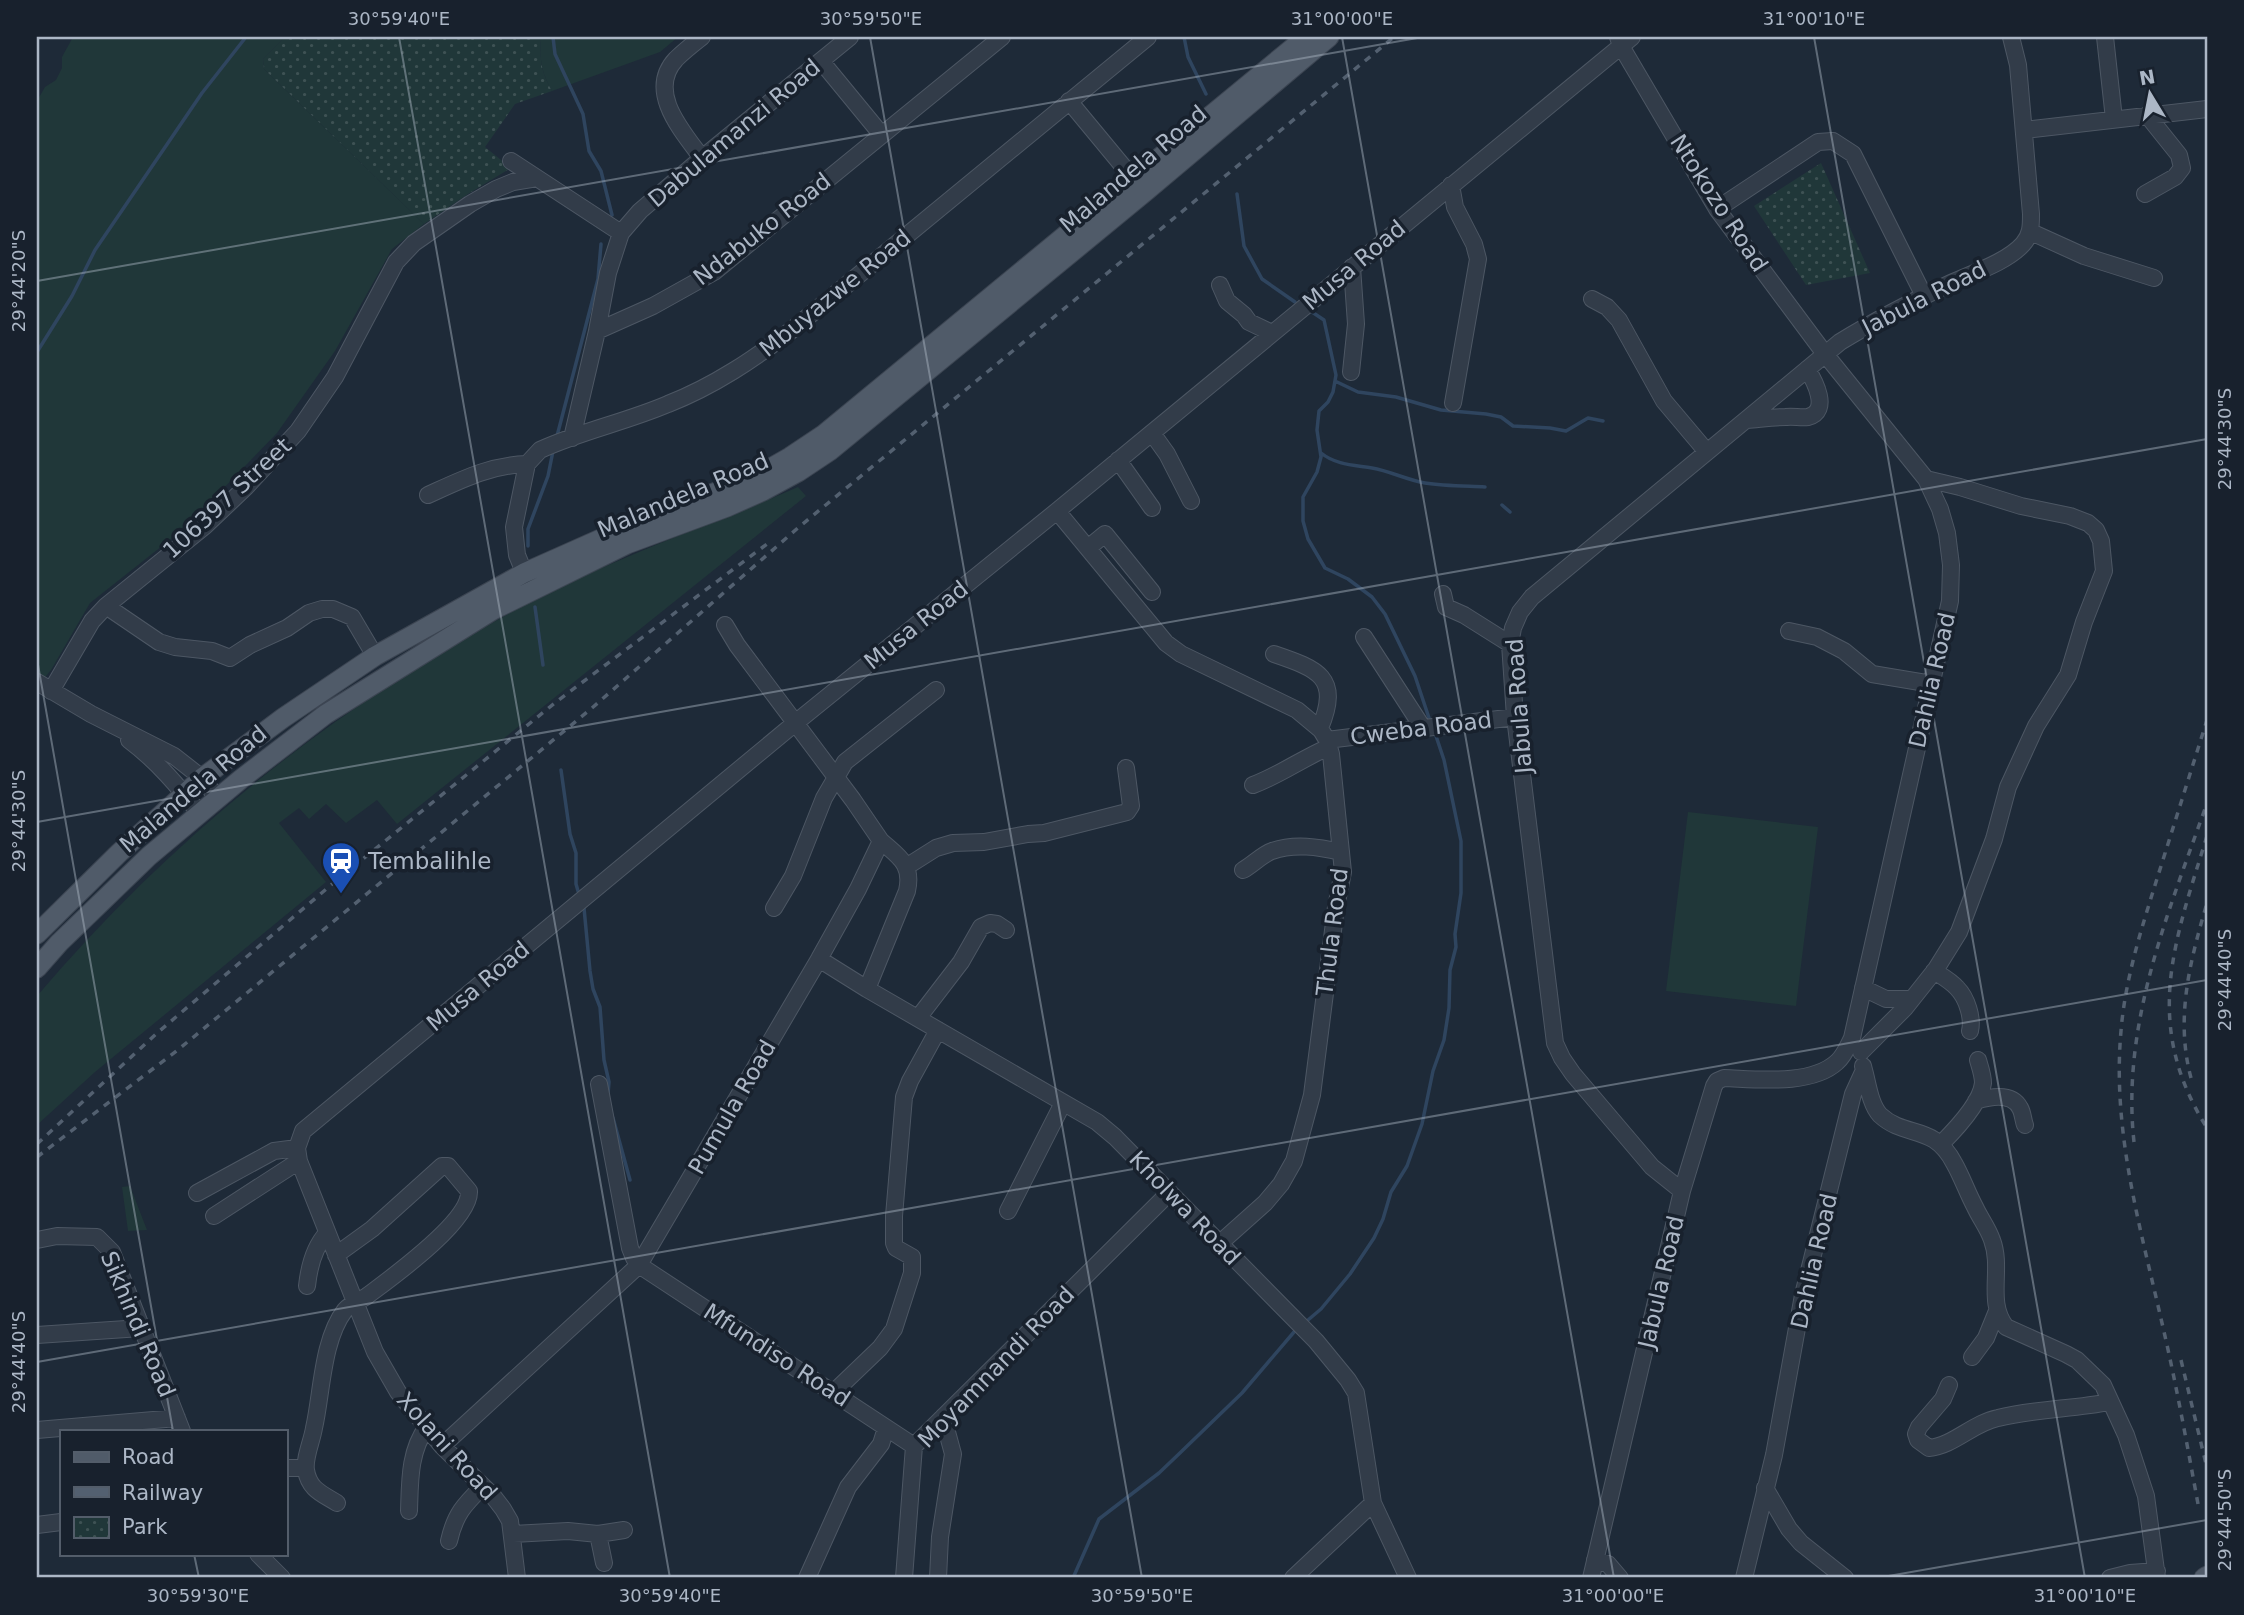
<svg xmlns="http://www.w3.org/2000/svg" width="2244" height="1615" font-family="'DejaVu Sans',sans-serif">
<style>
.grass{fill:#203739}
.park{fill:url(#park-dots)}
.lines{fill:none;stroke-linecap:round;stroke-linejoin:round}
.stream{stroke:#2f455f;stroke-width:3.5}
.minor-casing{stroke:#4d5764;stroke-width:18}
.major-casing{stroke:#3c4552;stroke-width:21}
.minor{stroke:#323c49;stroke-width:16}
.major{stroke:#505b69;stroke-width:19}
.rail{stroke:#536070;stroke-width:3.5;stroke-dasharray:7 7;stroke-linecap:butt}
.ticks{fill:none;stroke:#acb7c6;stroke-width:2;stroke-opacity:0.45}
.labels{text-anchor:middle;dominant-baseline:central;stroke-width:7;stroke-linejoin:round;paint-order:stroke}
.street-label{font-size:23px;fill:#acb7c6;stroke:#18212d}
.poi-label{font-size:23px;fill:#acb7c6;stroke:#18212d;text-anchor:start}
.neatline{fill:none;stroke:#acb7c6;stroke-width:2.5}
.ticks-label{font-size:18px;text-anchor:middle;fill:#acb7c6}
</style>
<defs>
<pattern id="park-dots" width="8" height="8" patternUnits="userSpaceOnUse" patternTransform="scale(1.75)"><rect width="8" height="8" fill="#203739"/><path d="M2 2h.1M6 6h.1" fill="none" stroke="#3e5254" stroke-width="1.8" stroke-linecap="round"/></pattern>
</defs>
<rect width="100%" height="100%" fill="#1e2a38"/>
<path class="grass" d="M73,37H285L263,59L264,69L424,224L392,249L335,351L277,433L186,527L90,603L51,670L37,687V101L45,87L56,80L62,68V57Z
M541,37H678L660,52L552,91C540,70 540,60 541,37Z
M798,487L806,496L397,824L377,800L346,823L326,804L309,819L299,808L279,823L326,882L95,1072L37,1125V996C179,828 357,689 554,590C634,551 717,522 798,487Z
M1688,812L1818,827L1796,1006L1666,991Z
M130,1186L147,1230L128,1231L122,1187Z"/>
<path class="park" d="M285,37H541C540,60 540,70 552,91L515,104L485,147L511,168L468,194L424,224L264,69L263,59Z
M1821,163L1870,273L1806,285L1754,206Z"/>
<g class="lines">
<path class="stream" d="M553,37L555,54L583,114L589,151L601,171L612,215
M1184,37L1188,57L1206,94
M1237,194L1244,246L1262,279L1295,302
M1312,312L1324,320L1336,375L1333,392L1328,402L1319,411L1317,430L1321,457L1317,472L1303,497V521L1308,539L1325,568L1348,579L1372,597L1385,614L1415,676L1429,718
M37,352L72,296L95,250L202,93L246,37
M1335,381L1358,392L1396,397L1441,410L1486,414L1501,417L1513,426L1550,428L1566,431L1588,418L1603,421
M557,436L598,279L601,244
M1321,453C1336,465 1354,465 1372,468C1390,471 1407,480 1425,483C1444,486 1465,486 1485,487
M1502,505L1510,512
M528,546V529L548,476L553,451
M535,607L543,665
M561,770L570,834L576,853V884L578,891
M584,908L590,971L593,989L600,1007L604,1060L609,1082L608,1094
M613,1118L630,1180
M1308,1320L1321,1309L1350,1274L1374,1238L1383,1219L1391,1192L1407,1166L1422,1124L1433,1071L1444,1040L1449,1008L1450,970L1456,947L1455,934L1461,893V841L1444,760L1436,736
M1073,1578L1099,1519L1159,1473L1182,1451L1242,1393L1294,1332"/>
<defs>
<path id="minor" d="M702,37C693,44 684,51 676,59C646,91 682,131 702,158
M1618,37L1621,46L1717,209L1825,354L1926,479L1940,509L1947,533L1951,565L1950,601L1852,1038C1848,1046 1844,1056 1837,1062C1811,1086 1756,1079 1724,1078L1717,1081L1714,1086L1682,1191
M2105,37L2114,119
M821,61L881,134
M1069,101L1141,188
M2024,130L2207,109
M511,161L621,233
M1451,185L1455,207L1474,244L1478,259L1453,403
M2145,194L2175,177L2182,168L2179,155L2147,115
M1717,209L1818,142L1833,141L1853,154L1924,296
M2031,232L2084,256L2154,278
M1220,285L1227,301L1244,315L1249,322L1272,333
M1592,299L1607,307L1619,320L1664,401L1707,452
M597,331L653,306L714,272L1002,37
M1351,372L1356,324L1352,267
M1747,420C1760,419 1773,417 1786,417C1793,416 1801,418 1808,417C1831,411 1814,380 1807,369
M1152,433L1167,454L1191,501
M572,438L597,331L608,273L621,233L640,211L702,158L850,37
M1118,460L1152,508
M428,495C461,480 490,465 527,464
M1057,511L1166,643L1181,654L1297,710L1321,730L1327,740L1331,754L1343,872L1336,907L1312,1095L1294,1161L1281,1184L1265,1203L1219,1244
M1088,548L1105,534L1152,592
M528,582L517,555L514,527L527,464L540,450C581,431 626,422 668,404C714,386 754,359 793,329L1148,37
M1443,594L1446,607L1464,615L1510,644
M106,606L159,642L175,647L212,651L230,658L250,645L287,628L309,613L322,609H333L352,617L375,656
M1789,631L1817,637L1844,651L1872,674L1932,684
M1364,637L1423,728
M1274,654C1318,669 1341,677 1320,728
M37,682L91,714L174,756L202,778L218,799
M51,691L92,621L106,606L205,526L246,487L298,431L335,377L396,262L414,243L470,204L496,189L513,182L537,178
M129,740C157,761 179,787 200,814
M1327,740L1515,717
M1253,785C1280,775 1303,758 1329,747
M906,867L936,848L953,843L984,842L1028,834L1044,833L1127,812L1131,806L1126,768
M1243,870C1252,865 1263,854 1272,851C1294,843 1319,847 1341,852
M774,908L793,876L824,798L845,762L936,690
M819,959L867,989L1097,1122L1115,1137L1316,1341L1348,1380L1356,1393L1373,1503L1408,1578
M1934,971C1942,976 1951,981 1957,988C1967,998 1973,1018 1970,1031
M1863,988L1886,999H1912
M867,989L907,891C913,864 899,857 881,841
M918,1018L961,962L981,927L990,923L997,924L1006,930
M1861,1052L1905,1008L1936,969L1959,932L1994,839L2008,787L2036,726L2068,675L2084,622L2104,571L2101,541L2096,530L2088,523L2070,516L2021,506L1960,487L1926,479
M1864,1070C1868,1084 1870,1104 1880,1115C1906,1139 1933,1123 1954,1163C1962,1177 1967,1192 1975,1207C1980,1218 1988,1228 1992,1240C2003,1269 1986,1302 2006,1327L2066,1354L2077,1360L2103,1385L2126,1435L2146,1496L2157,1578
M599,1084L630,1248L634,1258L639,1265L914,1446
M1976,1101C1989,1097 2012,1092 2020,1108C2023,1113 2023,1120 2025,1125
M1941,1144C1955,1130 1981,1103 1983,1083C1983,1075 1980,1067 1978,1060
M197,1193L274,1151L297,1148
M1008,1211L1063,1103
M214,1216L299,1161
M37,1240L57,1236L97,1237L112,1252L182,1431
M336,1255L372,1229L442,1166H448L469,1191C471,1221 391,1278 367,1296C360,1301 351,1303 345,1310C322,1340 322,1393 314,1428C312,1441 304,1458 306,1470C309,1490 323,1494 337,1503
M307,1286C309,1267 314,1247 327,1233
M37,1335L141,1328
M1972,1357L1986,1338L1997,1311
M1949,1385L1943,1399L1919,1427L1916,1434L1918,1440L1929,1448C1953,1446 1973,1423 1998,1418C2034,1409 2073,1409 2110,1402
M833,1393L880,1348L894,1329L912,1273V1257L896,1248L894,1243V1216L904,1097L910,1081L938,1030
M37,1430L177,1418
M442,1446L639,1265L819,959L858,889L881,841L853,800L737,645L725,625
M285,1468H305
M1765,1488L1789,1529L1801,1543L1845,1578
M409,1511C410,1482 409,1451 427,1427
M37,1525L61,1522
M513,1534L568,1531L598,1534L624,1530
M598,1534L604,1563
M449,1541C455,1514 464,1505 483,1486
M258,1554L282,1578
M1595,1560L1608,1564L1620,1578
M517,1578L510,1521L503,1509L493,1496L442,1446L398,1392L375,1352L299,1161L297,1148L303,1131L794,724L1057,511L1632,37
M807,1578L848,1487L881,1444L886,1428
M904,1578L914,1446L1169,1193
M938,1578L940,1537L953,1454L943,1417
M1293,1578L1373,1503
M1591,1578L1682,1191L1652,1167L1573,1074L1562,1058L1555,1043L1515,717L1510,644L1513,628L1520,612L1532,597L1840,342C1876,320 1913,301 1951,283C1973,273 2007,262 2023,244C2031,235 2031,226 2031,214L2018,65L2011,37
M1744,1578L1774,1455L1803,1295L1853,1094L1864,1070L1863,1066
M2110,1578L2130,1573L2157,1571"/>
<path id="major" d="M37,934L119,853L202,778L283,718L375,656L524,573L641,521L755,477L790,457L823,435L1306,37
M37,968L59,943L149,856L241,779L326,714L493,610L627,544L727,507L763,491L798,472L831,450L1145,192L1329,37
M2204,1578L2207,1576"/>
</defs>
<use href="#minor" class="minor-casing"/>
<use href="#major" class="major-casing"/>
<use href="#minor" class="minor"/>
<use href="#major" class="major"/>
<path class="rail" d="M2207,836C2174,943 2142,1024 2207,1128
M2191,1078C2175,1018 2190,961 2207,903
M2134,1142C2121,1024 2169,911 2207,803
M37,1144L156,1034L331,885L556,702L767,544
M37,1157L179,1049L592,708L799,527L1394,37
M2181,1360L2207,1468
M2198,1504C2187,1444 2176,1383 2162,1323C2140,1226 2112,1131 2121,1031C2125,980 2141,930 2156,882C2173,828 2190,774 2207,720"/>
</g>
<path class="ticks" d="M399,37L670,1578M870,37L1142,1578M1342,37L1614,1578M1814,37L2085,1578M37,281L1423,37M37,659L173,1431M37,822L2207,439M37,1362L2207,980M194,1554L199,1578M1877,1578L2207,1520"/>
<defs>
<symbol id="station-pin" viewBox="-11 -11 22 30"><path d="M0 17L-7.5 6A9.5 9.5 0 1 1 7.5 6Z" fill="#1a4fb4" stroke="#18212d"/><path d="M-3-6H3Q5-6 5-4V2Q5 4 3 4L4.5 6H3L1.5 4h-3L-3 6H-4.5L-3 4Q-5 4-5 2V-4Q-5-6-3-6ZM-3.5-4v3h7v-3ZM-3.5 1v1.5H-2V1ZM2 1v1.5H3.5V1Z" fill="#fff"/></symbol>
</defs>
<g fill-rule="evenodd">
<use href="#station-pin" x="319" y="839" width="44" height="60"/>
</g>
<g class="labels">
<g class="street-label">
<text transform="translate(734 133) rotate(-40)">Dabulamanzi Road</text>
<text transform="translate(1133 169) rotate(-40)">Malandela Road</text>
<text transform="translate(1719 203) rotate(57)">Ntokozo Road</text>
<text transform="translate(762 229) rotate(-38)">Ndabuko Road</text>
<text transform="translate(1354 265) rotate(-40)">Musa Road</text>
<text transform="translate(835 293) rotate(-39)">Mbuyazwe Road</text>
<text transform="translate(1924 298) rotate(-27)">Jabula Road</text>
<text transform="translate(683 495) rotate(-23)">Malandela Road</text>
<text transform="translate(227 498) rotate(-43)">106397 Street</text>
<text transform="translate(916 625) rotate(-39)">Musa Road</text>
<text transform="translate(1932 680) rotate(-77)">Dahlia Road</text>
<text transform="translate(1519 706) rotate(-94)">Jabula Road</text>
<text transform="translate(1421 728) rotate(-7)">Cweba Road</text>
<text transform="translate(193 789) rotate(-40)">Malandela Road</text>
<text transform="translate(1332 932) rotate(-83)">Thula Road</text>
<text transform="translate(478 986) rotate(-40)">Musa Road</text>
<text transform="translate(732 1107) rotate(-60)">Pumula Road</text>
<text transform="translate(1185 1208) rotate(46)">Kholwa Road</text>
<text transform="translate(1814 1261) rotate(-77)">Dahlia Road</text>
<text transform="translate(1661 1282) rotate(-77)">Jabula Road</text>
<text transform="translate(138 1324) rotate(67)">Sikhindi Road</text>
<text transform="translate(777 1355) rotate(33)">Mfundiso Road</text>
<text transform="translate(996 1367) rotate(-46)">Moyamnandi Road</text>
<text transform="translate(447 1446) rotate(48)">Xolani Road</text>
</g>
<g class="poi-label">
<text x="368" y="861">Tembalihle</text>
</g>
</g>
<rect width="2244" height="1615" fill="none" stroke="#18212d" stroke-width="77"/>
<rect x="60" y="1430" width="228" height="126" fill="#18212d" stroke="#535d6a" stroke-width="2"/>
<rect x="74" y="1452" width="35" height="10" fill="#505b69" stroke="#535d6a" stroke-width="2"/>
<text x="122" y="1464" font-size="21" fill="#acb7c6">Road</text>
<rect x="74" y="1487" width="35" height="10" fill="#536070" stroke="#535d6a" stroke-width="2"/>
<text x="122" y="1500" font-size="21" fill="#acb7c6">Railway</text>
<rect x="74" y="1517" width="35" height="21" fill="url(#park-dots)" stroke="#535d6a" stroke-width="2"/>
<text x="122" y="1534" font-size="21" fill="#acb7c6">Park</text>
<g transform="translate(2150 94) rotate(350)" stroke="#18212d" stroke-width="5" paint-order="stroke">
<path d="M0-5L12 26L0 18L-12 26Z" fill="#acb7c6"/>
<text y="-10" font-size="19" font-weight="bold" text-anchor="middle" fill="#acb7c6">N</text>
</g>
<rect x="38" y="38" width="2168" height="1538" class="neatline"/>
<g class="ticks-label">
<text x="399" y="25">30°59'40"E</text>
<text x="871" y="25">30°59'50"E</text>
<text x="1342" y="25">31°00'00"E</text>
<text x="1814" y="25">31°00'10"E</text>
<text transform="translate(19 281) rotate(-90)" y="6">29°44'20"S</text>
<text transform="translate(2225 439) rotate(-90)" y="6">29°44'30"S</text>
<text transform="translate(19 821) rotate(-90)" y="6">29°44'30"S</text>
<text transform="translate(2225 980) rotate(-90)" y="6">29°44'40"S</text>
<text transform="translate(19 1362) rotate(-90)" y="6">29°44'40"S</text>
<text transform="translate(2225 1520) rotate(-90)" y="6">29°44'50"S</text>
<text x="198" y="1602">30°59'30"E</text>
<text x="670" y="1602">30°59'40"E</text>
<text x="1142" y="1602">30°59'50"E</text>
<text x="1613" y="1602">31°00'00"E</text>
<text x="2085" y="1602">31°00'10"E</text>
</g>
</svg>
